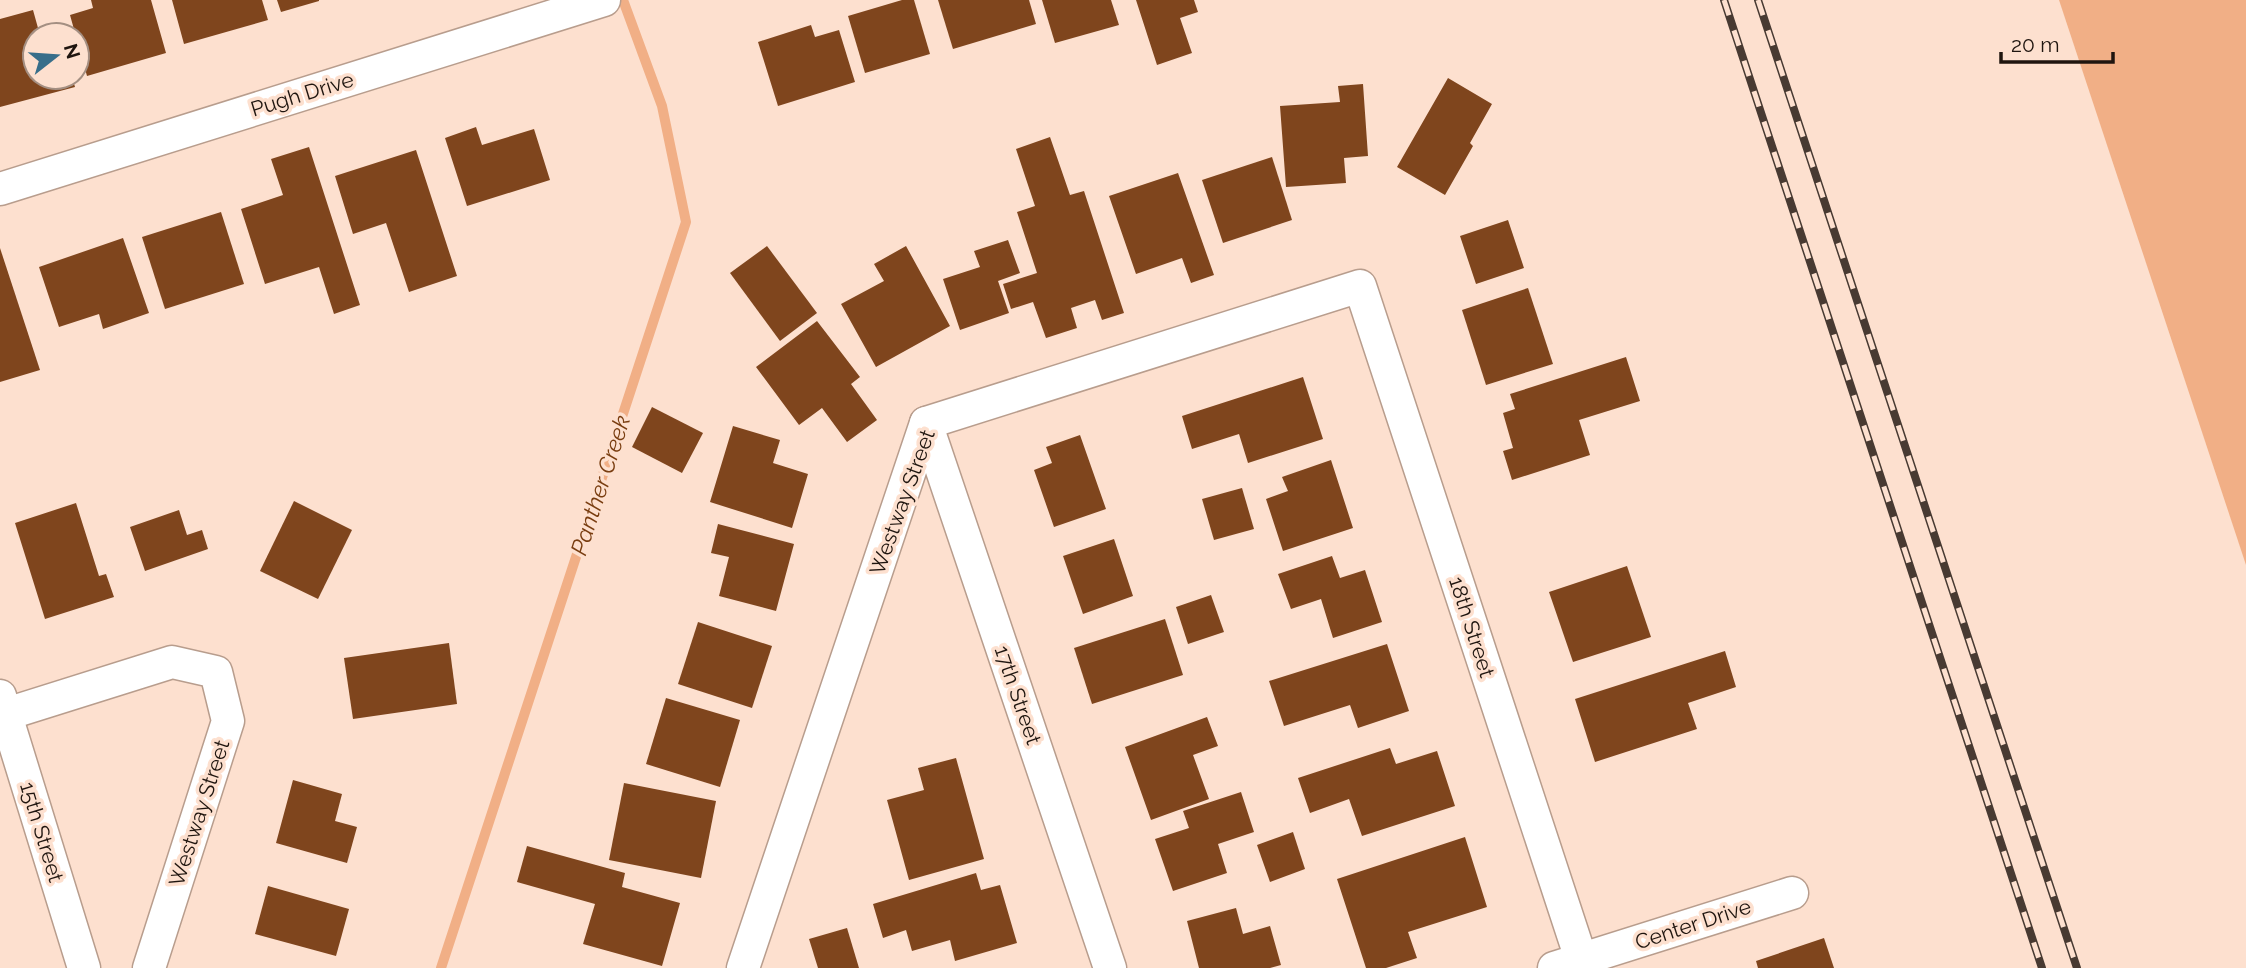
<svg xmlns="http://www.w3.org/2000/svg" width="2246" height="968" font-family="Raleway,sans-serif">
<rect width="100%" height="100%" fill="#fde0cf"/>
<polygon fill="#f1af86" points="2059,0 2246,0 2246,565"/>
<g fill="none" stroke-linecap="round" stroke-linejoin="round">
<polyline stroke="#f1af86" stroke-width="10" points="441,968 686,222 662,106 623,0"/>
</g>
<g fill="#7f451d">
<polygon points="91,0 151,0 166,53 87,76 70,15 93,8"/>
<polygon points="172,0 262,0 268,20 184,44"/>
<polygon points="277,0 319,0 319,1 281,12"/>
<polygon points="902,0 914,0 930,54 865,73 848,16"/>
<polygon points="938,0 1029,0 1036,24 953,49"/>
<polygon points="1042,0 1111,0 1119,25 1055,43"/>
<polygon points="1136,0 1194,0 1198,12 1180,18 1192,53 1157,65"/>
<polygon points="33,10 38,28 57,23 61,35 35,35 35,77 72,77 75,87 0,107 0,19"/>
<polygon points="811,25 815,37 839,30 855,82 778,106 758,42"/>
<polygon points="1448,78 1492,104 1470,143 1473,146 1445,195 1397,167"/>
<polygon points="1363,84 1368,156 1344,158 1346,183 1286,187 1280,106 1340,102 1338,86"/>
<polygon points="476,127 482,145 534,129 550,180 467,206 445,138"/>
<polygon points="1050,137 1070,195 1084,191 1124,313 1102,320 1095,300 1071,308 1077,328 1046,338 1033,302 1011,309 1003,284 1037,273 1017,212 1035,206 1016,149"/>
<polygon points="309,147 360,305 334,314 319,267 265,284 241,209 283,195 271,159"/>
<polygon points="416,150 457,276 409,292 386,223 353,234 335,176"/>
<polygon points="1272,157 1292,220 1223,243 1202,180"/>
<polygon points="1178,173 1214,275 1191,283 1182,258 1136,274 1109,196"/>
<polygon points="221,212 244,284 165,309 142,237"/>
<polygon points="1508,220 1524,268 1476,284 1460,236"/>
<polygon points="123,238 149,313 103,329 99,314 59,327 39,267"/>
<polygon points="1008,240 1020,273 998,281 1009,313 960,330 943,279 980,267 974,251"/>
<polygon points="767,246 817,313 780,341 730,273"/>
<polygon points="906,246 950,326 876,367 841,304 884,281 874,264"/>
<polygon points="0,248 40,370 0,382"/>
<polygon points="1528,288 1553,364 1486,385 1462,310"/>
<polygon points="817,321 860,377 851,384 877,420 847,442 822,408 799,425 756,367"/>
<polygon points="1626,357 1640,401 1579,420 1590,455 1512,480 1503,451 1513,448 1503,413 1515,409 1510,394"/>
<polygon points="1303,377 1323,439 1248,463 1239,434 1192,449 1182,416"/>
<polygon points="652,407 703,433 682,473 632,447"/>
<polygon points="733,426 780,440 773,463 808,474 792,528 710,502"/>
<polygon points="1080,435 1106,509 1054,527 1034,470 1052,463 1046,447"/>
<polygon points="1331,460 1353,528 1283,551 1266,499 1288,491 1282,477"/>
<polygon points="1242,488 1254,529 1214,540 1202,499"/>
<polygon points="294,501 352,530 318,599 260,571"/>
<polygon points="76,503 99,576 106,574 114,597 45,619 15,523"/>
<polygon points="179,510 187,535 202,530 208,549 145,571 130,527"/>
<polygon points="718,524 794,544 776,611 719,596 729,557 711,553"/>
<polygon points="1114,539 1133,596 1083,614 1063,556"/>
<polygon points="1332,556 1340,578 1365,570 1382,622 1333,638 1321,599 1291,609 1278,574"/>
<polygon points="1627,566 1651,637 1573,662 1549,592"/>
<polygon points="1211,595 1224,632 1188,644 1176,607"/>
<polygon points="1165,619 1183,675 1092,704 1074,648"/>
<polygon points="698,622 772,646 752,708 678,684"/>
<polygon points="449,643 457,704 353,719 344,658"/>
<polygon points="1387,644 1409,711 1358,728 1350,705 1284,726 1269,681"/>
<polygon points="1725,651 1736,687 1688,703 1697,729 1595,762 1575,699"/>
<polygon points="666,698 740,720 720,787 646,764"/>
<polygon points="1207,717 1218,746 1193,755 1209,799 1151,820 1125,747"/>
<polygon points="1390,748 1396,764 1437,751 1455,806 1362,836 1349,799 1310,813 1298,778"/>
<polygon points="956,758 984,859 909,880 887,800 924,790 918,768"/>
<polygon points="293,780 342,794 335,821 357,827 347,863 276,843"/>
<polygon points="624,783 716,801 701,878 609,860"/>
<polygon points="1241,792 1254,832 1218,844 1227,873 1173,891 1155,839 1189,828 1183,811"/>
<polygon points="1293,832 1305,869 1270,882 1257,845"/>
<polygon points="1465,837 1487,907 1408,932 1417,958 1386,968 1366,968 1337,879"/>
<polygon points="527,846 625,873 622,887 680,903 662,966 583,944 595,904 517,882"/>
<polygon points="976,873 981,890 1000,885 1017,943 955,961 950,940 912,951 906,930 883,938 873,904"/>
<polygon points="268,886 349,909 336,956 255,934"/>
<polygon points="1236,908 1243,934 1270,926 1281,965 1270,968 1199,968 1187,921"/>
<polygon points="847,928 859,968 818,968 809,939"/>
<polygon points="1824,938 1834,968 1758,968 1756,961"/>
</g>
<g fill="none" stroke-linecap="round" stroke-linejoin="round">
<g stroke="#b89d8d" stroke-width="35">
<g id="minor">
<polyline points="0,189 604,0"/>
<polyline points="926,423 1110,968"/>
<polyline points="0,696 84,968"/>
<polyline points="0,716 172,662 216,672 228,721 149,968"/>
<polyline points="743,968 926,423 1360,286 1584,968"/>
<polyline points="1554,968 1792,893"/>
</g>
</g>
<use href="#minor" stroke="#fff" stroke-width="32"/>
<g stroke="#483a32" stroke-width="8">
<g id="rail">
<polyline points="1724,0 2042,968"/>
<polyline points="1758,0 2077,968"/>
</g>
</g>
<use href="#rail" stroke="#fde0cf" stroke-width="5" stroke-dasharray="16" stroke-linecap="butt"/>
</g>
<g text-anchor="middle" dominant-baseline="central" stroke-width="7" stroke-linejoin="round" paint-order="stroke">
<g font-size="21" fill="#1f150f" stroke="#fde0cf">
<text transform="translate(302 94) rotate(-17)">Pugh Drive</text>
<text transform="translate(902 502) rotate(-70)">Westway Street</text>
<text transform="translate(1472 627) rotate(72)">18th Street</text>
<text transform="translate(1018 695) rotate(71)">17th Street</text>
<text transform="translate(199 813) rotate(-72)">Westway Street</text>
<text transform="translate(42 832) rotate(73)">15th Street</text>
<text transform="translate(1693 924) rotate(-18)">Center Drive</text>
</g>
<g font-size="23" font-style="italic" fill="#793d10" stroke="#fde0cf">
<text transform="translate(600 485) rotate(-72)">Panther Creek</text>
</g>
</g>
<g transform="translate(56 56) rotate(73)"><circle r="33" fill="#fde0cf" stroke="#a48f82" stroke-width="2"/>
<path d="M0-5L12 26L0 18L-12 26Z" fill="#386e8a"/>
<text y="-10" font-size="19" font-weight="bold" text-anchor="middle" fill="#1f150f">N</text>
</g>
<path d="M2001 52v10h112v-10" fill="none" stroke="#1f150f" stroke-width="3.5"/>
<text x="2011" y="52" font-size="21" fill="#1f150f" stroke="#fde0cf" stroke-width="5" paint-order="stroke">20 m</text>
</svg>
